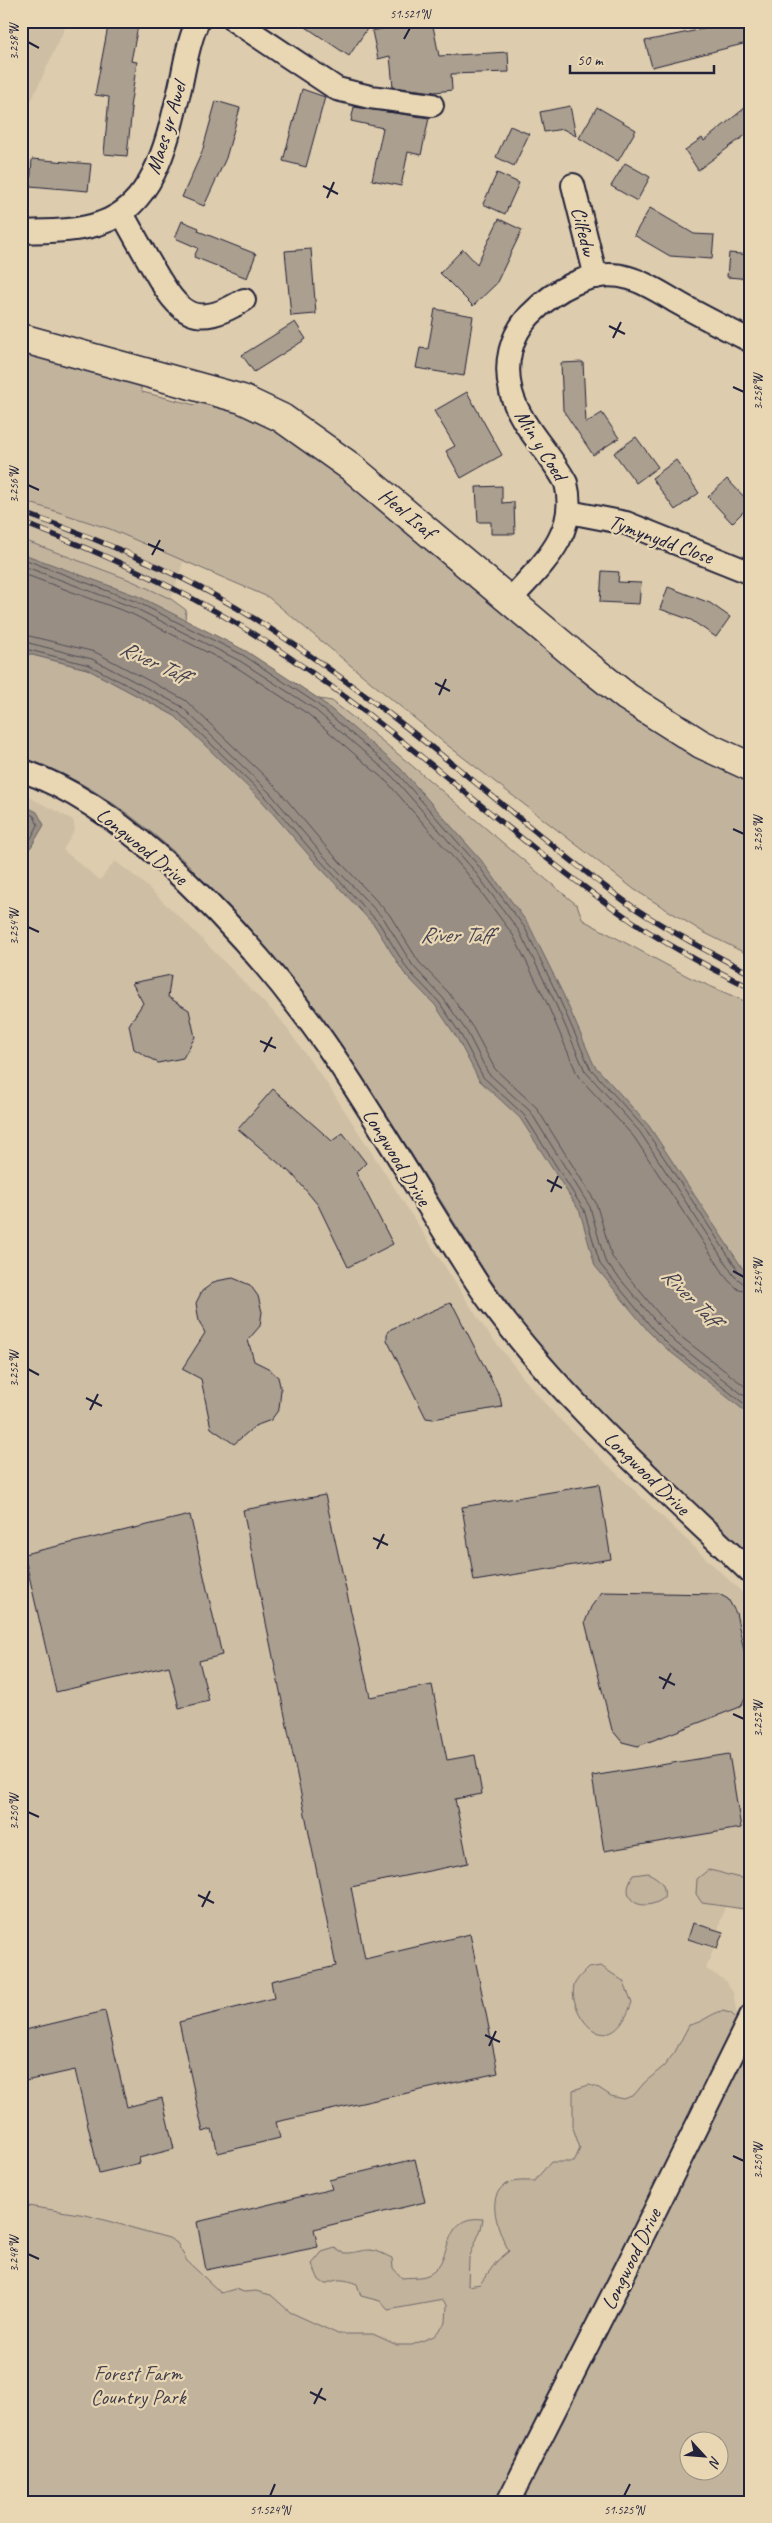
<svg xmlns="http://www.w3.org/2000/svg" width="772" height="2523" font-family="Caveat,sans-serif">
<rect width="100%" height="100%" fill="#ddccad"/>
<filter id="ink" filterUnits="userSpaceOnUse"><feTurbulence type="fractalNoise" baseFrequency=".02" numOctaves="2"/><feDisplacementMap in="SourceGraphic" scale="10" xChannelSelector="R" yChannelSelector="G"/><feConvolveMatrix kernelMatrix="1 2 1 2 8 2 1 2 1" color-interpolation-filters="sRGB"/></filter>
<g filter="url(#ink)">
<g fill="#cebea4">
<polygon points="21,21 68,21 21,123"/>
<polygon points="21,500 110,529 184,559 171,599 130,580 21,540"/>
<polygon points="21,793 73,820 75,829 63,850 100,880 115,861 141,881 190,927 280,1019 330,1088 483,1326 529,1385 556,1416 751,1601 751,1910 725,1906 718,1930 723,1932 717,1948 714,1947 706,1969 726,1981 733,1992 738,2020 418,2369 201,2288 21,2211"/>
</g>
<g fill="#c1b39c" stroke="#726a6c" fill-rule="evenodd">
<polygon points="43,353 137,376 142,392 195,405 213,396 242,405 383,501 391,521 425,537 436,557 461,577 751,778 751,956 703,932 635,890 442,741 268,597 110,529 21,500 21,354"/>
<polygon points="21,539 130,580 171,599 186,610 184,628 21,573"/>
<path d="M21 652 87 669 175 716 247 785 260 792 334 876 416 976 511 1098 751 1396V1556L741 1547 728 1542 652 1473 654 1463 586 1401 514 1321 515 1313 489 1278 391 1121 319 1012 243 921 188 873 192 868C141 821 88 779 21 757Z"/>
<path d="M319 699 332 701C416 766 495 838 577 905L583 920 689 977 751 1004V1292Z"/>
<path d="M708 1870C720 1871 743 1882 751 1877V1910L702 1903 696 1894 697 1879Z"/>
<path d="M648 1873C660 1879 666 1884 664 1898 643 1914 617 1901 633 1875Z"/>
<path d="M601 1966 623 1981 632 2002C608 2073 564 2006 575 1983 578 1978 584 1972 588 1968Z"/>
<path d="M722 2011 731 2013 738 2020 499 2502H21V2205L86 2215 169 2238 177 2243 187 2261 221 2293 235 2289 244 2292 256 2291 271 2295 290 2312 338 2334H373L397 2345H412L434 2336 446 2322 447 2305 443 2300 388 2310 380 2301 361 2296 357 2284C344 2279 338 2278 325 2284L319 2280 312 2264 322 2252 335 2248C345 2258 357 2250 369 2250 377 2250 385 2255 392 2258L393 2268 402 2278C409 2277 418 2278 425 2276 455 2268 438 2213 483 2219L481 2229 469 2258 468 2286 480 2284 497 2261 509 2251C500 2235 483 2195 507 2184 515 2180 526 2181 534 2181L551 2162H574L580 2148 573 2128V2090L589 2085 599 2088 611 2096 624 2099 634 2095 644 2083 664 2066 675 2052 689 2025C702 2023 710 2014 722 2011Z"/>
<path d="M751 2041V2502H515L551 2434 562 2423 569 2408 625 2287 636 2274 642 2245 682 2170 699 2149 724 2093ZM690 2440H720V2470H690Z"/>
</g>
<g fill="#988e83" stroke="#696366">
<polygon points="21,553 140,597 246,651 319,699 400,768 481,860 529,925 563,994 594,1065 649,1126 743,1269 751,1275 751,1416 668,1350 649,1332 595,1266 580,1212 520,1118 479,1080 457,1038 435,1005 404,973 375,926 313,860 262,801 175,716 87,669 21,652"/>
<polygon points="21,804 37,812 44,825 31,847 21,856"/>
</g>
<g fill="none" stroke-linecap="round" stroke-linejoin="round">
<g stroke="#514d58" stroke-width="1">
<polyline points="21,558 137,602 243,655 316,703 396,772 477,864 525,928 558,996 590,1068 645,1129 739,1272 751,1279"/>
<polyline points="21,565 135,608 240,661 313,708 392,776 472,868 519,931 553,998 585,1071 640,1132 734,1276 743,1283 751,1285"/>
<polyline points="21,573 132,614 236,667 308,714 387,782 466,872 513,935 546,1001 578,1076 634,1137 728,1280 739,1290 751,1292"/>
<polyline points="21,634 95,652 185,700 276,787 327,848 389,914 419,962 449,993 473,1028 495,1069 536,1107 596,1203 612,1257 663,1319 680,1336 751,1391"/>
<polyline points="21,641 92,659 181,706 270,793 321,853 384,919 413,966 443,998 467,1032 488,1073 530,1111 590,1207 605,1261 658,1324 675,1342 751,1401"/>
<polyline points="21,648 89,665 178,712 266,797 317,857 379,923 408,970 439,1002 461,1035 483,1077 524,1115 584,1210 600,1264 653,1329 671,1347 751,1409"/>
<polyline points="21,810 34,816 38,825 28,844 21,849"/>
</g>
</g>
<g fill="#ab9f8f" stroke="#22223b">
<polygon points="109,21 139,21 131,61 137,62 130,107 132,108 127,156 104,154 109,97 95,95"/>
<polygon points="297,21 354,21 367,29 349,56"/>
<polygon points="417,21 432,21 439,56 508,52 509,72 451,74 452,90 435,92 393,87 390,56 378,59 372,31"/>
<polygon points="742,21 747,43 652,67 645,41"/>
<polygon points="302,89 325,97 306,167 283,161"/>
<polygon points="216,101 240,108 226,158 204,206 182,197 202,152"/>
<polygon points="751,103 751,131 698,170 685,150 702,138 704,141"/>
<polygon points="570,106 576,136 563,129 544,132 540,112"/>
<polygon points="354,107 429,118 421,155 408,152 401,186 372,180 383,128 351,121"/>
<polygon points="597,107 636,130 618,161 579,138"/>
<polygon points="510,126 529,134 514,166 496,157"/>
<polygon points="32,159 91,164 88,191 30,186"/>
<polygon points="625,163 650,177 637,201 611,186"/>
<polygon points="497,173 519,183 505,214 483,204"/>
<polygon points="650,208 694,234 714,235 712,259 670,256 634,235"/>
<polygon points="499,219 522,230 496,284 473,306 440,273 463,249 477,264"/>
<polygon points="182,221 199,228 198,231 256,254 247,278 194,257 198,248 175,238"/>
<polygon points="311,249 316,314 291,316 285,251"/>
<polygon points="729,253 751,255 751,279 727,277"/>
<polygon points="435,309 473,316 464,376 416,368 420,348 428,349"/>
<polygon points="295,322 306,339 254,372 242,355"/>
<polygon points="583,362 586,423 602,413 619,438 593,455 563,410 561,363"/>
<polygon points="467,392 502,455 461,478 446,451 455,446 434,411"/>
<polygon points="636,437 658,467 636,483 614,453"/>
<polygon points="676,460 699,493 675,510 652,478"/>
<polygon points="727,479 751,504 732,523 708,497"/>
<polygon points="502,486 502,503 514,502 515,534 491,534 491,522 478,522 476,487"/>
<polygon points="602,571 619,572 618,582 641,583 639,604 600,602"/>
<polygon points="668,587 710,603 730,617 716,637 691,620 660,609"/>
<polygon points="171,975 168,997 189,1010 195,1037 183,1058 158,1063 134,1049 129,1025 143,1003 132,983"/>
<polygon points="273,1089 332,1141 343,1133 366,1163 356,1173 393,1244 348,1267 318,1205 294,1176 238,1129"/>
<polygon points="233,1278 250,1285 258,1296 262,1312 260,1326 248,1340 254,1361 268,1368 278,1377 281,1390 279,1409 271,1420 255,1426 234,1444 211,1428 201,1379 182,1369 205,1333 199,1321 196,1303 202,1291 216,1281"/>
<polygon points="450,1303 454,1307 500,1397 502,1407 433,1419 426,1418 387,1340 387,1334 391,1329"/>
<polygon points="599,1484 611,1559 474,1581 462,1507"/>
<polygon points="325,1495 370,1697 432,1685 447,1760 475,1755 482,1794 455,1799 468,1863 351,1887 365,1959 470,1934 498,2073 276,2122 280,2138 218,2153 212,2129 203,2132 179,2022 274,1998 271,1981 336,1966 243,1510"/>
<polygon points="190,1515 222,1655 199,1661 209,1701 179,1708 169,1666 56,1692 24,1554"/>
<polygon points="602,1592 719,1594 728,1599 736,1613 750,1679 747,1695 740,1707 638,1746 622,1742 612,1730 585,1622 591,1607"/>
<polygon points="729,1754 741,1828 604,1851 592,1776"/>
<polygon points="693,1923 723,1932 717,1948 688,1939"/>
<polygon points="105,2011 127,2107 162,2098 174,2149 139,2158 140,2163 99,2173 75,2070 21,2082 21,2031"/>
<polygon points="415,2159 425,2202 314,2229 318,2247 206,2270 197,2222 332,2189 329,2180"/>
</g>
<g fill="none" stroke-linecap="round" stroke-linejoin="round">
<g stroke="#22223b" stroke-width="26">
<g id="street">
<polyline points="235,21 337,89 370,97 432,105"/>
<polyline points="573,185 596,277"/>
<path d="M122 213C132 232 143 251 154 270 180 315 195 330 244 300"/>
<path d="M21 232C47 231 76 232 101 223 156 205 168 137 180 88 185 66 188 41 198 21"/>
<polyline points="569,512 626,523 751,573"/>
<path d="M510 600C541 565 579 534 566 483 550 452 520 426 511 392 504 364 510 336 530 315 554 290 593 267 629 278 647 283 664 295 680 304 703 317 727 329 751 341"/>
<path d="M21 770C72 788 115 819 156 854 219 909 277 975 325 1043 369 1106 408 1174 449 1239 463 1260 476 1283 491 1303 566 1404 661 1487 751 1573"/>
<polyline points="508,2502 633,2255 751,2016"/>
</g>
</g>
<g stroke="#22223b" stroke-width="31">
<polyline id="secondary" points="21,338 242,399 282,418 351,467 583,662 627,697 701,744 751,767"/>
</g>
<use href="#street" stroke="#e9d7b4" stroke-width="22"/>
<use href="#secondary" stroke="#e9d7b4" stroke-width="28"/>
<g stroke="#22223b" stroke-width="5.5">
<g id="rail">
<path d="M21 512C105 541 191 577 266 626 353 682 433 748 513 813 552 845 591 878 633 907 671 932 711 953 751 974"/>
<path d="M21 522C124 561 218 606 308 670 418 747 515 840 626 917 665 944 708 967 751 988"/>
</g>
</g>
<use href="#rail" stroke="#e9d7b4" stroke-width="4" stroke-dasharray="11" stroke-linecap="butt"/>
</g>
</g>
<path fill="none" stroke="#22223b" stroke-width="2" d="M404 39 410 28M28 42 39 48M323 186 338 194M327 198 334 182M609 326 625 334M613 338 621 322M733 387 744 392M28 485 39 490M148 544 164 551M152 555 160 540M435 683 450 691M439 695 446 679M733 829 744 834M28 927 39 932M260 1041 276 1048M264 1052 272 1037M547 1180 562 1188M551 1192 558 1176M733 1271 744 1277M28 1369 39 1375M86 1398 102 1406M90 1410 98 1394M373 1538 388 1545M377 1549 384 1534M659 1677 675 1685M663 1689 671 1673M733 1714 744 1719M28 1812 39 1817M198 1895 214 1903M202 1907 210 1891M485 2035 500 2042M489 2046 496 2031M733 2156 744 2161M28 2254 39 2259M310 2392 326 2400M314 2404 322 2388M270 2496 275 2484M624 2496 630 2484"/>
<g text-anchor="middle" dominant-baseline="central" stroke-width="4.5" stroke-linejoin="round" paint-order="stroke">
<g font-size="21" fill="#22223b" stroke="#e9d7b4">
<text transform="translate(166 128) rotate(-73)">Maes yr Awel</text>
<text transform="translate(584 231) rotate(76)">Cilfedw</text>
<text transform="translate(541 445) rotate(58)">Min y Coed</text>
<text transform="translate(407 513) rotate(40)">Heol Isaf</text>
<text transform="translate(661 539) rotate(20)">Tymynydd Close</text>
<text transform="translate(142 846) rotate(39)">Longwood Drive</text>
<text transform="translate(397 1157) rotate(58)">Longwood Drive</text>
<text transform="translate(647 1473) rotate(44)">Longwood Drive</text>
<text transform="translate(631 2259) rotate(-64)">Longwood Drive</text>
</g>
<g font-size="21" fill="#423f4e" stroke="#e9d7b4">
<text x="138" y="2373">Forest Farm<tspan x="138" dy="24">Country Park</tspan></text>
</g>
<g font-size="22" font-style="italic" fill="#454251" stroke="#e9d7b4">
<text transform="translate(154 662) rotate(25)">River Taff</text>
<text x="456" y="935">River Taff</text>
<text transform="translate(691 1297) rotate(45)">River Taff</text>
</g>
</g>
<rect width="772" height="2523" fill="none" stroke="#e9d7b4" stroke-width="55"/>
<g transform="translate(704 2456) rotate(116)"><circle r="24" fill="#e9d7b4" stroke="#998f84"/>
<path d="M0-4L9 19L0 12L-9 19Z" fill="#22223b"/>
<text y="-8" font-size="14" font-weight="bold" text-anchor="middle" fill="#22223b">N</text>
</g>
<path d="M570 65v8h144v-8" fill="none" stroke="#22223b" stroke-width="2.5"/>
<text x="577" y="65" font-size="15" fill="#22223b" stroke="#e9d7b4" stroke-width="4" paint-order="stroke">50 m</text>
<rect x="28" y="28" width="716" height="2468" fill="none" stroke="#22223b" stroke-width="2"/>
<g font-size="12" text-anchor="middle" fill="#22223b">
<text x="410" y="18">51.521°N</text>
<text transform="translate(14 42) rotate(-90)" y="4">3.258°W</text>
<text transform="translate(758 392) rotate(-90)" y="4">3.258°W</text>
<text transform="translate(14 485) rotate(-90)" y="4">3.256°W</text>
<text transform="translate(758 834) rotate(-90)" y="4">3.256°W</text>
<text transform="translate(14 927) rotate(-90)" y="4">3.254°W</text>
<text transform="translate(758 1277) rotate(-90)" y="4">3.254°W</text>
<text transform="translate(14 1369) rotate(-90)" y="4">3.252°W</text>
<text transform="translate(758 1719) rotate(-90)" y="4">3.252°W</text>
<text transform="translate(14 1812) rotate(-90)" y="4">3.250°W</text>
<text transform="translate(758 2161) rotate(-90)" y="4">3.250°W</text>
<text transform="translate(14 2254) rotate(-90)" y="4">3.248°W</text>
<text x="270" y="2514">51.524°N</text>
<text x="624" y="2514">51.525°N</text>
</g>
</svg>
